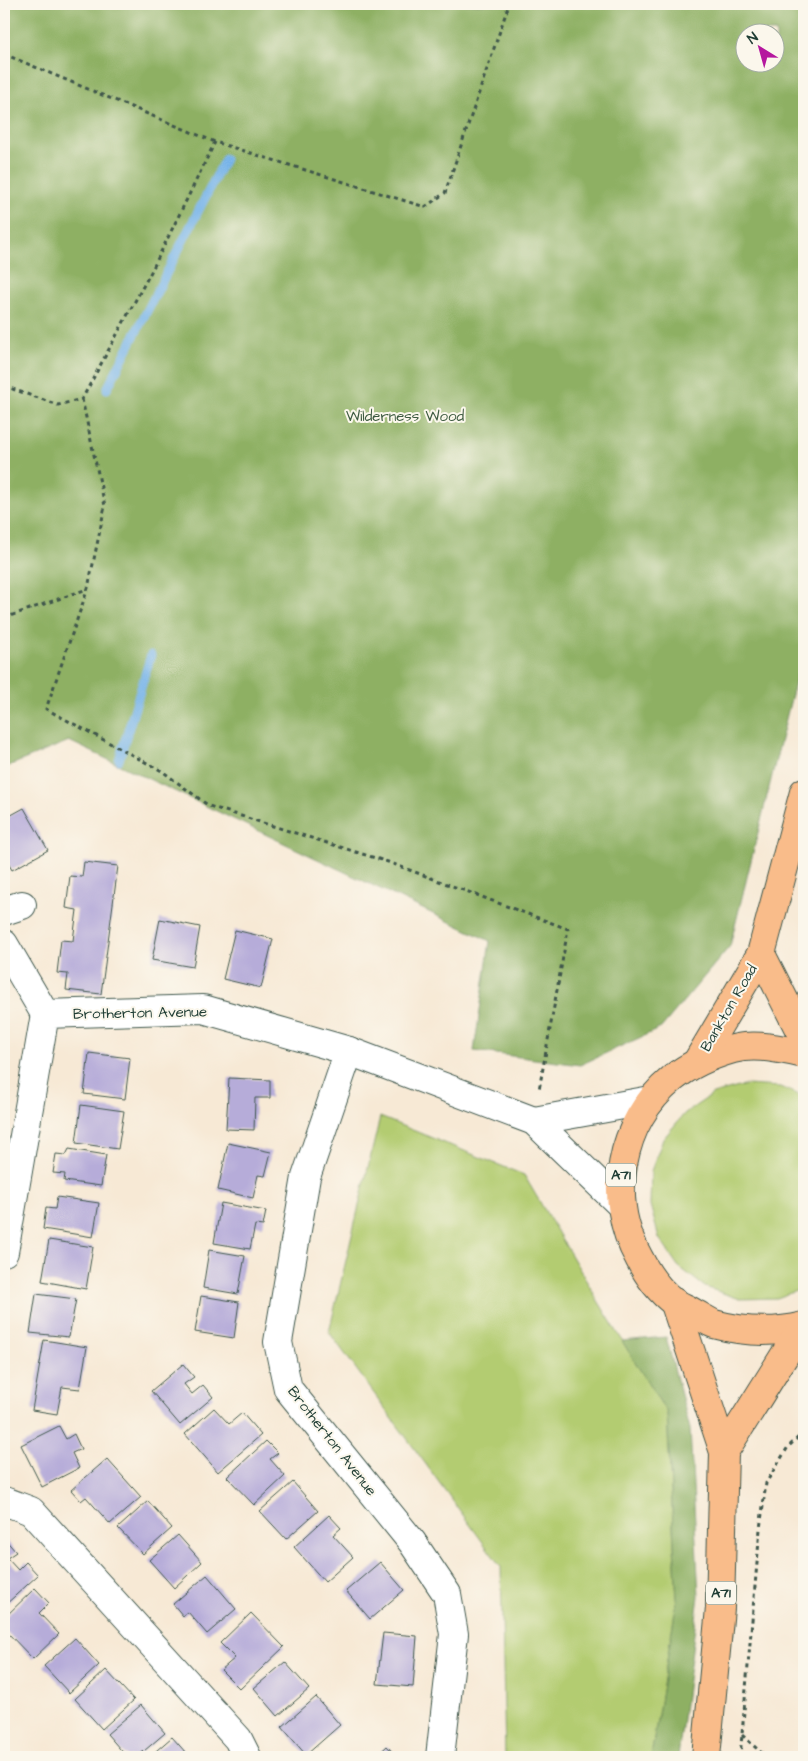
<svg xmlns="http://www.w3.org/2000/svg" width="808" height="1761" font-family="'Architects Daughter',sans-serif">
<rect width="100%" height="100%" fill="#fbf7ec"/>
<filter id="ink" filterUnits="userSpaceOnUse"><feTurbulence type="fractalNoise" baseFrequency=".02" numOctaves="2"/><feDisplacementMap in="SourceGraphic" scale="10" xChannelSelector="R" yChannelSelector="G"/><feConvolveMatrix kernelMatrix="1 2 1 2 8 2 1 2 1" color-interpolation-filters="sRGB"/></filter>
<filter id="wash" filterUnits="userSpaceOnUse"><feTurbulence type="fractalNoise" baseFrequency=".0096" numOctaves="4" result="noise"/><feDisplacementMap in="SourceGraphic" scale="20" xChannelSelector="R" yChannelSelector="G"/><feGaussianBlur stdDeviation="1.12" result="paint"/><feColorMatrix in="noise" values="0 0 0 0 0 0 0 0 0 0 0 0 0 0 0 0 0 1.4 0 .05"/><feComposite in="paint" operator="in"/></filter>
<g filter="url(#wash)">
<rect width="100%" height="100%" fill="#f7e9d5"/>
<g fill="#b3cc71" stroke="#698452">
<polygon points="746,1085 781,1087 804,1097 804,1288 777,1298 740,1299 705,1287 678,1266 659,1238 650,1205 651,1171 663,1139 685,1113 713,1094"/>
<polygon points="380,1117 524,1175 600,1304 667,1413 677,1601 651,1757 505,1757 501,1567 329,1332"/>
</g>
<g fill="#8eb063" stroke="#56764c" fill-rule="evenodd">
<path d="M4 4H804V646L730 946 661 1028 580 1065 474 1051 490 941 69 741 4 768ZM746 32H776V62H746Z"/>
<polygon points="666,1337 690,1429 699,1596 678,1757 651,1757 677,1600 667,1413 622,1341"/>
</g>
<g fill="none" stroke-linecap="round" stroke-linejoin="round">
<g stroke="#76b3e8" stroke-width="9">
<polyline points="107,389 225,159"/>
<polyline points="119,760 151,655"/>
</g>
</g>
<g id="blocks">
<g fill="#b6acd9">
<polygon points="24,808 48,850 12,870 4,856 4,819"/>
<polygon points="84,862 118,866 101,994 66,990 68,974 57,973 61,940 73,941 75,925 77,910 66,908 70,876 82,877"/>
<polygon points="160,919 200,927 193,967 152,960"/>
<polygon points="235,930 273,939 261,988 223,979"/>
<polygon points="89,1053 130,1058 125,1099 84,1094"/>
<polygon points="229,1078 270,1080 270,1098 255,1098 254,1130 226,1129"/>
<polygon points="81,1105 124,1111 118,1149 76,1143"/>
<polygon points="228,1143 271,1152 265,1176 258,1175 253,1198 218,1190"/>
<polygon points="69,1149 106,1155 101,1186 64,1181 65,1174 53,1173 56,1154 66,1155"/>
<polygon points="57,1197 99,1203 93,1237 43,1229 46,1208 55,1209"/>
<polygon points="221,1203 266,1211 263,1226 255,1225 250,1249 214,1243"/>
<polygon points="49,1240 93,1247 86,1289 42,1281"/>
<polygon points="209,1250 245,1256 238,1294 203,1288"/>
<polygon points="36,1294 76,1299 69,1337 30,1333"/>
<polygon points="201,1296 239,1302 234,1338 195,1332"/>
<polygon points="44,1340 87,1347 80,1389 62,1387 57,1414 32,1410"/>
<polygon points="183,1364 194,1377 184,1384 192,1394 203,1385 213,1397 180,1425 151,1391"/>
<polygon points="214,1408 229,1424 242,1413 261,1435 218,1472 185,1434"/>
<polygon points="59,1426 66,1439 74,1434 81,1449 72,1453 79,1468 42,1487 21,1445"/>
<polygon points="266,1441 278,1453 270,1459 285,1476 254,1505 227,1477"/>
<polygon points="107,1459 141,1497 110,1524 86,1497 81,1501 71,1490"/>
<polygon points="293,1482 318,1511 286,1539 260,1511"/>
<polygon points="148,1501 172,1528 143,1554 118,1528"/>
<polygon points="329,1515 341,1528 333,1535 353,1557 325,1582 294,1547"/>
<polygon points="178,1535 202,1562 174,1588 149,1560"/>
<polygon points="4,1538 16,1552 7,1558 18,1570 26,1562 38,1575 4,1606"/>
<polygon points="380,1562 404,1590 370,1619 346,1591"/>
<polygon points="207,1575 236,1609 207,1634 188,1612 183,1616 173,1604"/>
<polygon points="35,1588 49,1603 39,1613 59,1634 33,1659 4,1629 4,1618"/>
<polygon points="251,1613 284,1647 240,1689 221,1670 235,1658 220,1643"/>
<polygon points="383,1633 417,1636 413,1687 377,1684"/>
<polygon points="75,1638 99,1665 69,1693 44,1666"/>
<polygon points="285,1662 309,1689 278,1716 254,1688"/>
<polygon points="106,1670 134,1700 102,1729 75,1699"/>
<polygon points="316,1697 340,1725 306,1755 282,1727"/>
<polygon points="141,1705 165,1733 137,1757 127,1757 107,1734"/>
<polygon points="172,1737 187,1754 183,1757 149,1757"/>
<polygon points="387,1746 397,1757 375,1757"/>
</g>
</g>
</g>
<g filter="url(#ink)">
<use href="#blocks" fill-opacity="0" stroke="#3f574c" stroke-width="1"/>
<g fill="none" stroke-linecap="round" stroke-linejoin="round">
<g stroke="#3f574c" stroke-width="30">
<g id="minor">
<polyline points="4,911 22,905"/>
<polyline points="4,944 45,1014"/>
<polyline points="349,1051 306,1177 278,1342 288,1389 412,1542 447,1594 454,1634 440,1757"/>
<polyline points="534,1121 651,1100"/>
<polyline points="4,1252 45,1014 203,1009 349,1051 534,1121 621,1205"/>
<polyline points="4,1501 31,1511 238,1739 247,1757"/>
</g>
</g>
<g stroke="#3f574c" stroke-width="30">
<g id="major">
<polyline points="761,954 804,1039"/>
<path d="M804 1054C782 1049 755 1043 733 1049 712 1055 689 1065 672 1079 619 1123 606 1199 639 1258 647 1274 659 1291 674 1302 680 1306 688 1309 694 1313 701 1316 707 1321 714 1324 743 1332 775 1333 804 1326"/>
<polyline points="697,1062 761,954 804,792"/>
<polyline points="674,1301 724,1452 720,1608 706,1757"/>
<polyline points="724,1452 803,1326"/>
</g>
</g>
<g stroke="#3f574c" stroke-width="3" stroke-dasharray="4 4" stroke-linecap="butt">
<polyline points="4,54 215,142 425,207 445,193 509,4"/>
<polyline points="4,386 58,405 82,399 153,268 215,142"/>
<polyline points="82,399 105,506 88,588 46,709 162,771 209,806 388,862 568,929 539,1090"/>
<polyline points="4,618 87,589"/>
<polyline points="742,1735 766,1757"/>
<polyline points="740,1757 760,1529 766,1483 788,1447 804,1432"/>
</g>
<use href="#minor" stroke="#fff" stroke-width="28"/>
<use href="#major" stroke="#f9bc8a" stroke-width="28"/>
</g>
</g>
<g text-anchor="middle" dominant-baseline="central" stroke-width="4" stroke-linejoin="round" paint-order="stroke">
<g fill="#fbf7ec" stroke="#61756b" stroke-width="1">
<rect x="606" y="1163.5" width="30" height="23" rx="4"/>
<rect x="706" y="1581.5" width="30" height="23" rx="4"/>
</g>
<g font-size="14" font-weight="bold" fill="#1f3d34">
<text x="621" y="1175">A71</text>
<text x="721" y="1593">A71</text>
</g>
<g font-size="15" fill="#3d5a40" stroke="#fbf7ec">
<text x="405" y="416">Wilderness Wood</text>
</g>
<g font-size="15" fill="#1f3d34" stroke="#fbf7ec">
<text transform="translate(729 1008) rotate(-60)">Bankton Road</text>
<text transform="translate(140 1013) rotate(-1)">Brotherton Avenue</text>
<text transform="translate(332 1441) rotate(52)">Brotherton Avenue</text>
</g>
</g>
<rect width="808" height="1761" fill="none" stroke="#fbf7ec" stroke-width="20"/>
<g transform="translate(760 48) rotate(323)"><circle r="24" fill="#fbf7ec" stroke="#a3ada2"/>
<path d="M0-4L9 19L0 12L-9 19Z" fill="#b5179e"/>
<text y="-8" font-size="14" font-weight="bold" text-anchor="middle" fill="#1f3d34">N</text>
</g>
</svg>
